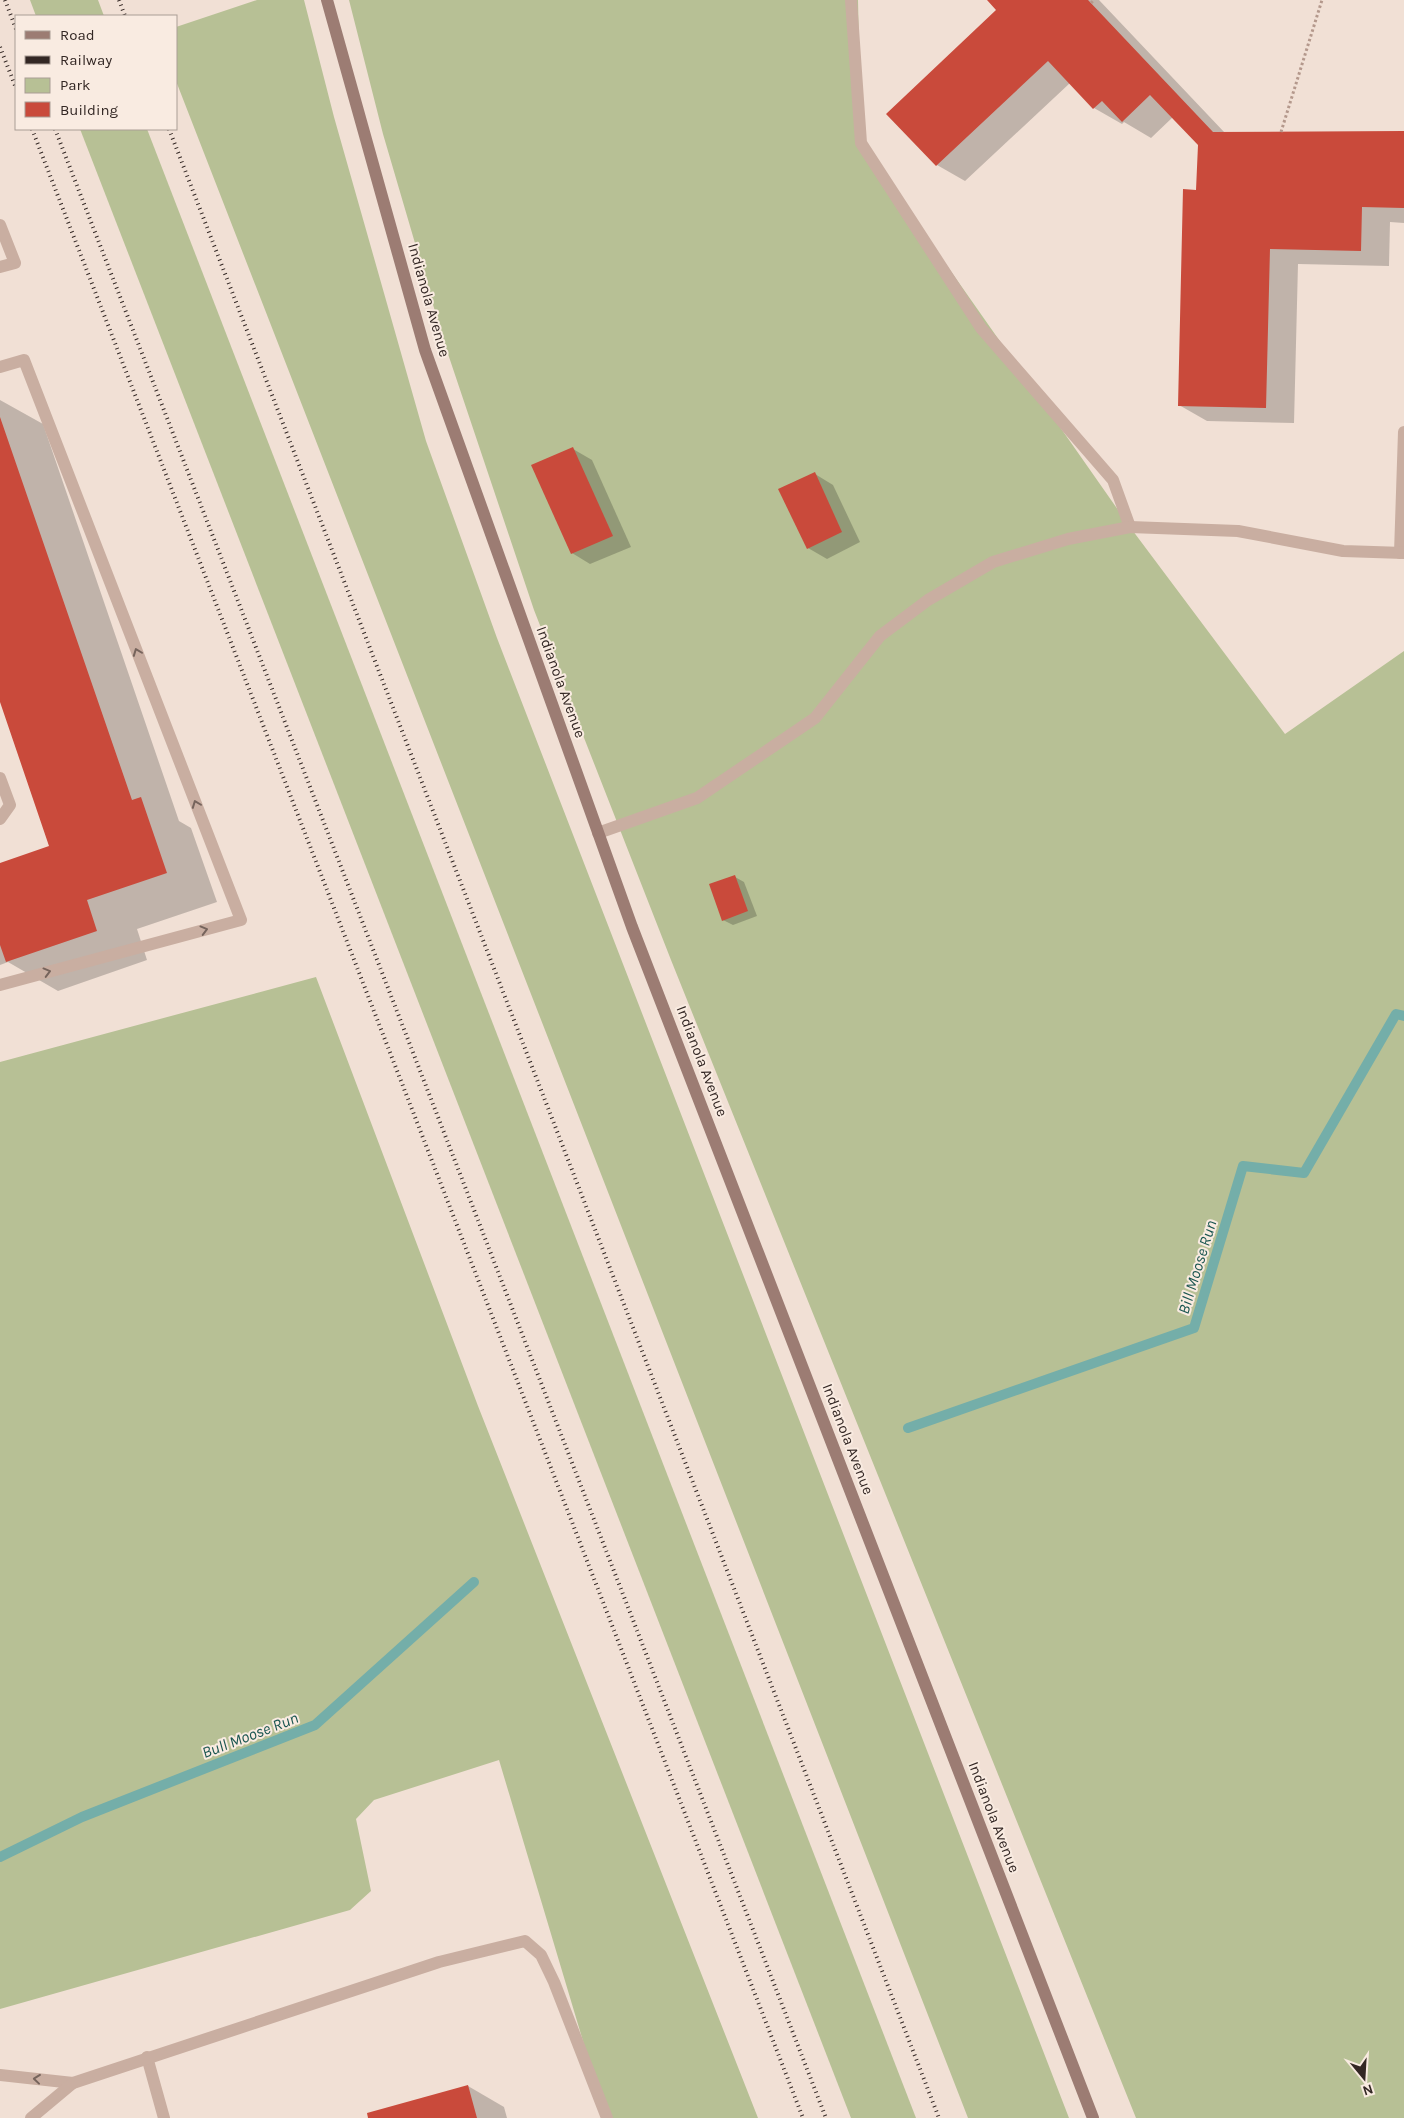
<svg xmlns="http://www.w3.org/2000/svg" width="1404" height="2118" font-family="Karla,sans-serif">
<rect width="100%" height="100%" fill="#f1e0d5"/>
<g fill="#b7c095">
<polygon points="30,0 98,0 104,16 36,16"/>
<polygon points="257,0 304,0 334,117 426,441 497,638 1069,2118 968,2118 176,81 176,27"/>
<polygon points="349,0 858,0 861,143 1130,527 1285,734 1404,651 1404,2118 1136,2118 671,960 534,610 444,342 383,134"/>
<polygon points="80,129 147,129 916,2118 851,2118"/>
<polygon points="316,977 478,1406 758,2118 606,2118 499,1760 374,1800 356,1819 371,1891 350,1910 0,2009 0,1062"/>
</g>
<g fill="#0003">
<polygon points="989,0 1099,0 1225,133 1404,132 1404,223 1390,222 1389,266 1298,264 1294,423 1207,421 1179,405 1198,191 1199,144 1173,117 1151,138 1124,122 1122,124 1094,108 1070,83 965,181 937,165 888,114 998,10"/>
<polygon points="0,400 43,424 179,821 191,828 217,902 137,929 147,960 58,991 8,962 0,965 0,864 51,847 0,698"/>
<polygon points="573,449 592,460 631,547 590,564 572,553"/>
<polygon points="815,474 833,485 860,542 827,559 808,548"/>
<polygon points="735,877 744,882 757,916 733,925 723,920"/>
<polygon points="468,2086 504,2107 507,2118 369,2118"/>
</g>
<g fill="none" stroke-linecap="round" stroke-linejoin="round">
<g stroke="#74aea9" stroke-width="10">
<polyline points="908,1428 1194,1328 1243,1166 1304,1173 1396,1014 1404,1016"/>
<polyline points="0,1857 82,1817 315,1725 474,1582"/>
</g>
</g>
<g fill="#c94a3b">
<polygon points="987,0 1088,0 1213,132 1404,131 1404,208 1362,207 1361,251 1270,249 1266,408 1178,406 1183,189 1196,190 1198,145 1150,95 1122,122 1102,101 1093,109 1048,61 936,166 886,114 996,10"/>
<polygon points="0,417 132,800 141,797 167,873 87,900 97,931 6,962 0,945 0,863 49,846 0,702"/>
<polygon points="573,447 613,536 571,554 531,465"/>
<polygon points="815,472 842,532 807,549 778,489"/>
<polygon points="735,875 748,911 722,921 709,884"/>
<polygon points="468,2085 477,2118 368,2118 367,2113"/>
</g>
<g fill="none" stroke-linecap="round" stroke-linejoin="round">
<g stroke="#b4988c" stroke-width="3" stroke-dasharray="2.5 2.5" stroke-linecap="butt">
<polyline points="1091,3 1094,0"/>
<polyline points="1281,132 1322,0"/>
</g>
<g stroke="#c9aea1" stroke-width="12">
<polyline points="851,0 861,143 981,328 1113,480 1130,527"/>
<polyline points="0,225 15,263 0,267"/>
<polyline points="0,367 24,360 241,920 0,985"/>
<polyline points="1400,553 1404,432"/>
<polyline points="0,778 10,805 0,819"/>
<polyline points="598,833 697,798 796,731 815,718 880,636 928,600 993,562 1068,539 1130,527 1238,531 1343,551 1404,553"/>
<polyline points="147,2057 164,2118"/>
<polyline points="0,2075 73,2083"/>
<polyline points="31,2118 73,2083 439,1962 525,1941 541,1955 554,1982 607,2118"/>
</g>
<polyline stroke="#9c7c73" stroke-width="12" points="327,0 425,350 632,927 1093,2118"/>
<g stroke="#332724" stroke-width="4" stroke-dasharray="1 4" stroke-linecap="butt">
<polyline points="5,0 16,29"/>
<polyline points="119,0 125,16"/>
<polyline points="0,47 16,88"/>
<polyline points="32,129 803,2118"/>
<polyline points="55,129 826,2118"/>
<polyline points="169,129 939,2118"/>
</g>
</g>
<defs><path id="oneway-chevron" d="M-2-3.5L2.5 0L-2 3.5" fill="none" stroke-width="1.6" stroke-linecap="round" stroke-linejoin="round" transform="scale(1.25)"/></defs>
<g stroke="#76645c">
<use href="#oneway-chevron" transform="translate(137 652) rotate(-111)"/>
<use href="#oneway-chevron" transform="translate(196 804) rotate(-111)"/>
<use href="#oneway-chevron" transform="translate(204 930) rotate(-15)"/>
<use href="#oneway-chevron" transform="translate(47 972) rotate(-15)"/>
<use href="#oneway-chevron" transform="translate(37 2079) rotate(-174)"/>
</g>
<g text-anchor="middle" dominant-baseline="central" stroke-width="4" stroke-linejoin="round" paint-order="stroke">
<g font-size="15" fill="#332724" stroke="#f9ebe1">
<text transform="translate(429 300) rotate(74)">Indianola Avenue</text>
<text transform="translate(561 682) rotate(70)">Indianola Avenue</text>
<text transform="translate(702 1061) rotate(69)">Indianola Avenue</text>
<text transform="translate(848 1439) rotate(69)">Indianola Avenue</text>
<text transform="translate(994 1817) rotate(69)">Indianola Avenue</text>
</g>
<g font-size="16" font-style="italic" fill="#195550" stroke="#f9ebe1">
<text transform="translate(1197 1267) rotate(-73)">Bill Moose Run</text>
<text transform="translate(250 1735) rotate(-21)">Bull Moose Run</text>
</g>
</g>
<rect x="15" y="15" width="162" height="115" fill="#f9ebe1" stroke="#aa9d95"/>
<rect x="25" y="31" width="25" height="8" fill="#9c7c73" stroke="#aa9d95"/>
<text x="60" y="40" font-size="15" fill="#332724">Road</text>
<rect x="25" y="56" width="25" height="8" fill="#332724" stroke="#aa9d95"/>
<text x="60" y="65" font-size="15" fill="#332724">Railway</text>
<rect x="25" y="78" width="25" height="15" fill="#b7c095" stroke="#aa9d95"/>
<text x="60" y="90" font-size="15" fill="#332724">Park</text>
<rect x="25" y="102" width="25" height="15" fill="#c94a3b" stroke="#aa9d95"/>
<text x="60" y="115" font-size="15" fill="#332724">Building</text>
<g transform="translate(1364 2078) rotate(162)" stroke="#f9ebe1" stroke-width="4" paint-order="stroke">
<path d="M0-4L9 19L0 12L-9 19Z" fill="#332724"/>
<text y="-8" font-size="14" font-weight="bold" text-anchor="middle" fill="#332724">N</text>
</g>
</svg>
